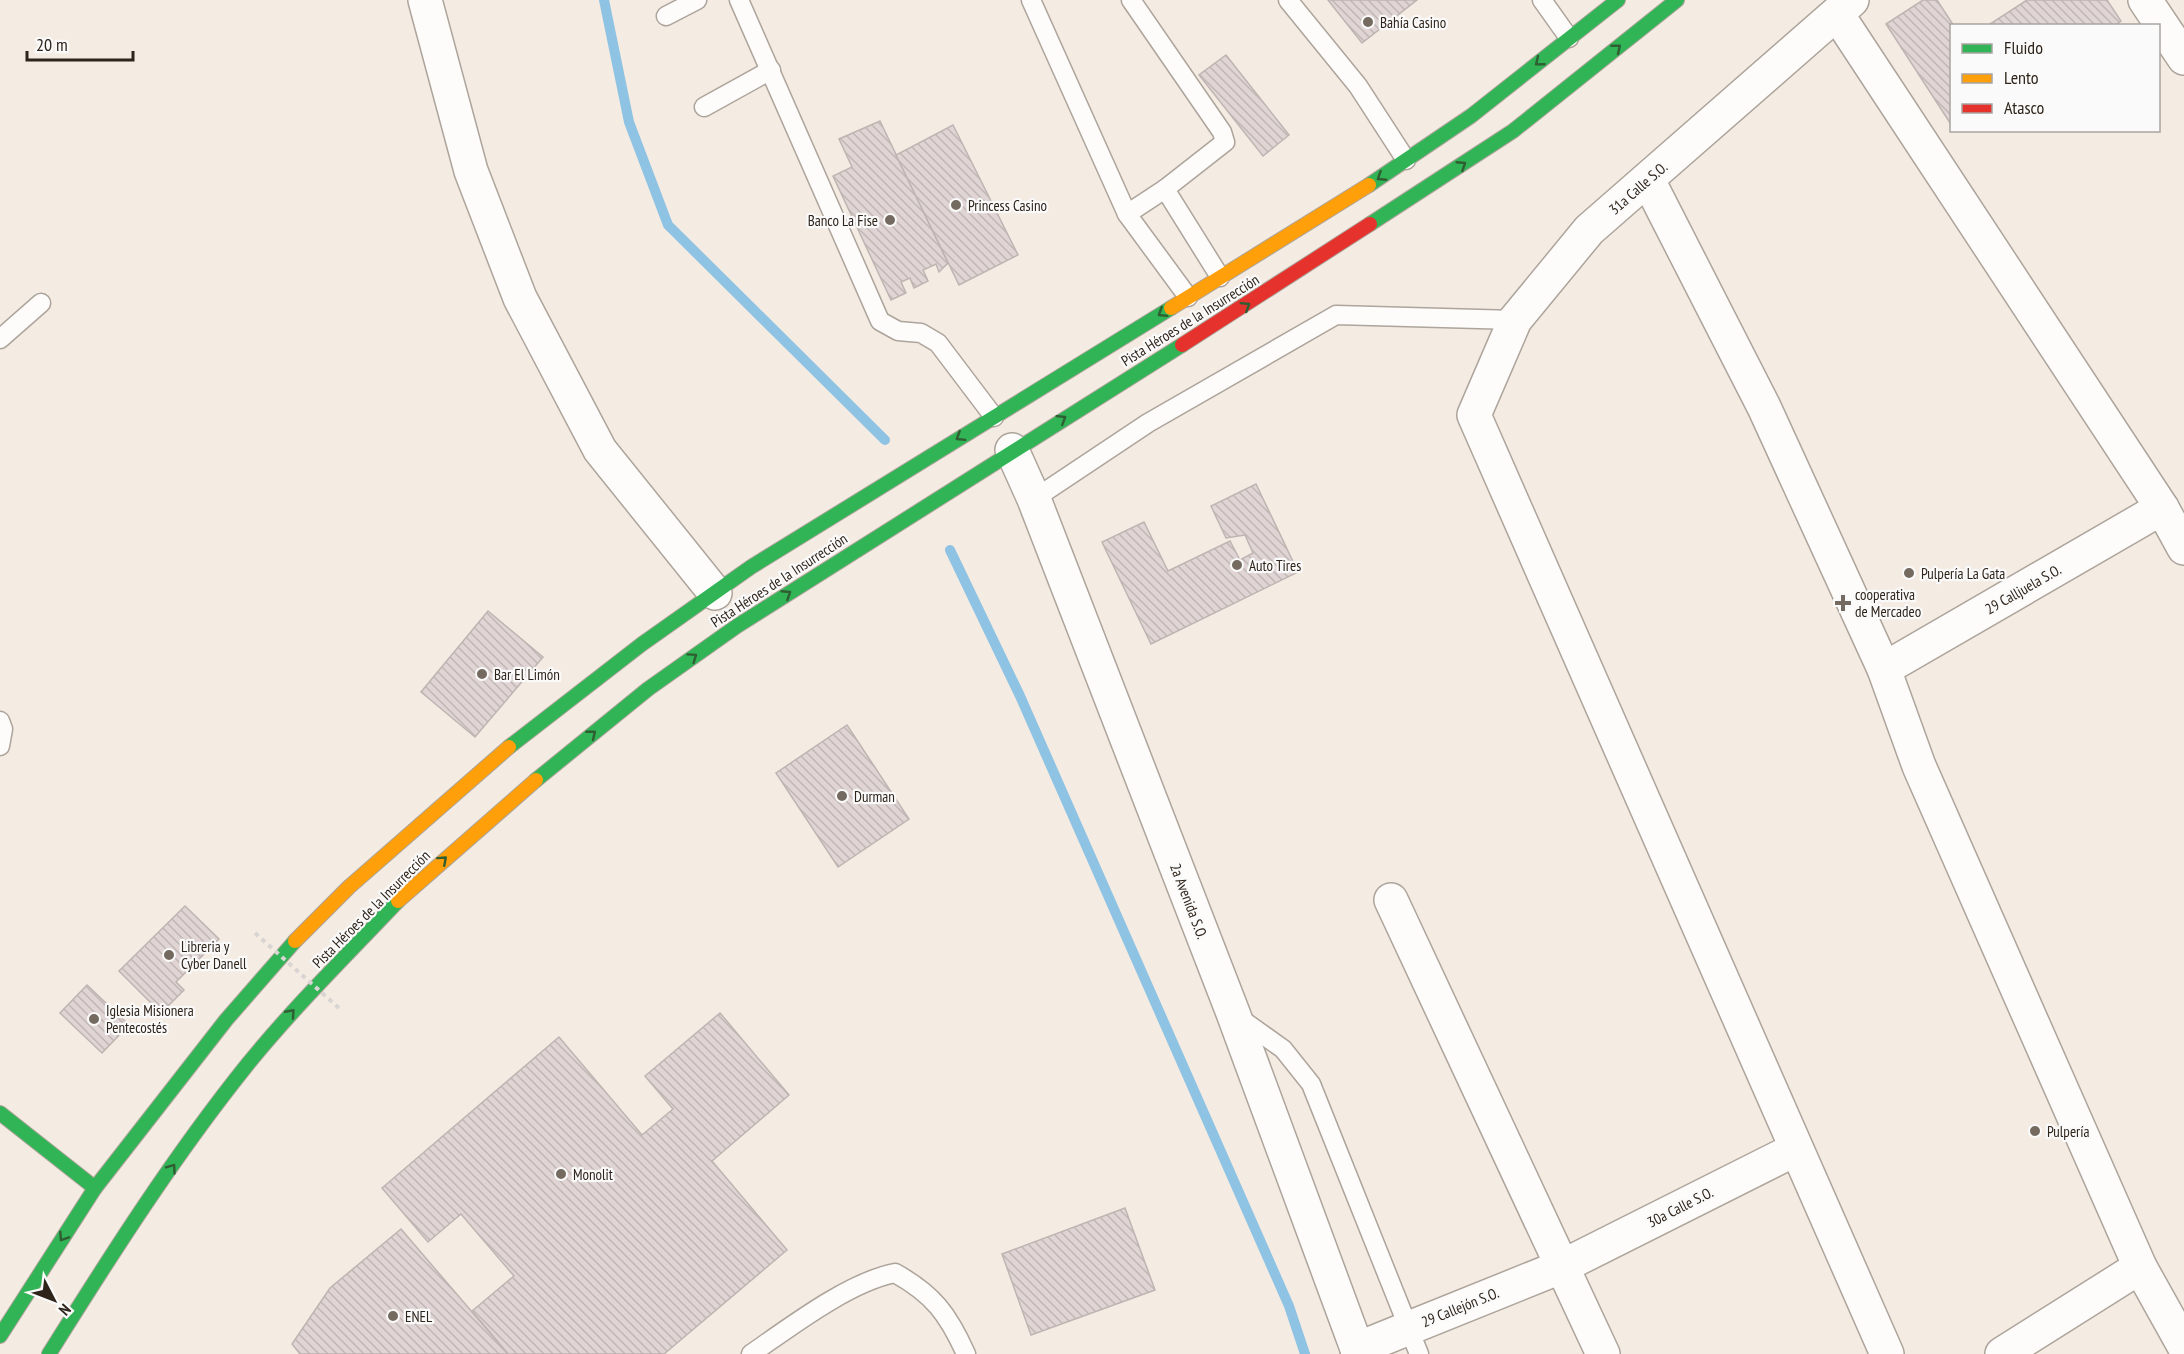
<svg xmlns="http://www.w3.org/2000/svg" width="2184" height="1354" font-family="'PT Sans Narrow',sans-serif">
<defs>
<pattern id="building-back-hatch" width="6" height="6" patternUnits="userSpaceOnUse" patternTransform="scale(1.5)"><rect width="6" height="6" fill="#e0d5d4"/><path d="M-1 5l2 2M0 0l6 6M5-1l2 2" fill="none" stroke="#c0b7b5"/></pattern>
</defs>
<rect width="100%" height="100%" fill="#f4ebe2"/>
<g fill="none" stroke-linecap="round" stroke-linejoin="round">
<g stroke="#8fc3e3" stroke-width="10">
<polyline points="604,0 629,122 668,225 885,440"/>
<polyline points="950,550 1020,696 1289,1306 1305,1354"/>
</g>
</g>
<g fill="url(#building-back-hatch)" stroke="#bfb4b2" stroke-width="1.5">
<polygon points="1328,0 1417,0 1362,43"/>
<polygon points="1923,0 1937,0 1954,26 1952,26 1952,126 1886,24"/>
<polygon points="2027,0 2107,0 2121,21 2114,26 1987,26"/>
<polygon points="1226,55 1289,135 1263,156 1199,75"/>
<polygon points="880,121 948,263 939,272 936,264 923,270 928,281 914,288 910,278 901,282 906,293 891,300 833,176 852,167 839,139"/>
<polygon points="953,125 1018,255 959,285 896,155"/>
<polygon points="1256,484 1298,572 1151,644 1102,542 1144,522 1168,571 1230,541 1240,560 1253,553 1245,535 1226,538 1211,506"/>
<polygon points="488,611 543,657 475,737 421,692"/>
<polygon points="847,725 909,819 838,867 776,773"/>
<polygon points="185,906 219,939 176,982 184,990 161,1013 119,971"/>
<polygon points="87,985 129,1025 102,1053 60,1013"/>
<polygon points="720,1013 789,1095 712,1161 787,1250 664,1354 508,1354 472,1311 514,1276 461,1214 428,1242 382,1188 559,1037 642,1135 673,1109 645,1076"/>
<polygon points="1125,1208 1155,1290 1031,1335 1002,1254"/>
<polygon points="401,1229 508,1354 300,1354 292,1344 330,1288"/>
</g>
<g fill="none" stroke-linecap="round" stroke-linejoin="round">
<g stroke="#ada49b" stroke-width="21">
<g id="lane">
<polyline points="739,0 880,321 898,331 921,333 938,343 994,417"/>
<polyline points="1031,0 1127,214 1165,189 1225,142 1222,132 1131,0"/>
<polyline points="1288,0 1358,86 1406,160"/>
<polyline points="1542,0 1569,38"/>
<polyline points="666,16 697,0"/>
<polyline points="704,107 771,70"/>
<polyline points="1165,189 1220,277"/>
<polyline points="1127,214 1188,297"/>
<polyline points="0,339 41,303"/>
<polyline points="1034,499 1148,423 1336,315 1515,320"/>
<polyline points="0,721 3,729 0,746"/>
<polyline points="1238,1017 1283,1049 1311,1084 1419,1354"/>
<path d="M751 1354C790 1327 849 1282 895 1273 933 1294 948 1314 966 1354"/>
</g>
</g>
<g stroke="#ada49b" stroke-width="36">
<g id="street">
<polyline points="425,0 471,171 520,298 600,450 715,593"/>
<polyline points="1852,0 1589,230 1515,320 1474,415 1887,1354"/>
<polyline points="2145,0 2184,58"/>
<polyline points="1837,14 2162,508 2184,548"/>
<polyline points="1648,180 1764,407 1884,669 1919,766 2140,1267 2184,1346"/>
<polyline points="1012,450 1034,499 1233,1013 1359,1354"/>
<polyline points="1884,669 2162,508"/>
<polyline points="1391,900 1603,1354"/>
<polyline points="1357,1349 1563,1266 1796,1149"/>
<polyline points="2002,1354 2140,1267"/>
</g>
</g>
<g stroke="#ada49b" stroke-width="16">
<g id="fast">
<polyline points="1369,185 1471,116 1618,0"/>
<polyline points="1370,224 1513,131 1677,0"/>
<polyline points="509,747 642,644 751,567 1171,308"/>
<polyline points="536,780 648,689 737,626 1182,345"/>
<polyline points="0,1113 95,1188"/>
<polyline points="0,1336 95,1188 226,1020 295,941"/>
<path d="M49 1354C111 1255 174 1156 247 1065 294 1007 347 955 398 901"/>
</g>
</g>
<g stroke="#ada49b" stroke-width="16">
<g id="slow">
<polyline points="1171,308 1369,185"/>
<polyline points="398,901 536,780"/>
<polyline points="295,941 349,887 509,747"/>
</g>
</g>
<g stroke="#ada49b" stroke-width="16">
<polyline id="jam" points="1182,345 1370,224"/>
</g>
<use href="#lane" stroke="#fdfcfb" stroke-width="18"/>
<use href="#street" stroke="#fdfcfb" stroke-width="33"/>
<use href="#fast" stroke="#30b455" stroke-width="14"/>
<use href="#slow" stroke="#ff9f0a" stroke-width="14"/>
<use href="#jam" stroke="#e5322d" stroke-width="14"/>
<polyline stroke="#d8d5d3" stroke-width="4" stroke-dasharray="4.5 4.5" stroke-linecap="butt" points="255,933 340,1009"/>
</g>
<defs><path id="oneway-chevron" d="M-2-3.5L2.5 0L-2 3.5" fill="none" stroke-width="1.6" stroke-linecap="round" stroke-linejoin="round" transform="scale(1.5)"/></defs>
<g stroke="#2f5e32">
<use href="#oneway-chevron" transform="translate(1617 48) rotate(-39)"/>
<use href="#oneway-chevron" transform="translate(1539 62) rotate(141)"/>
<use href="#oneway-chevron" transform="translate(1462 165) rotate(-33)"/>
<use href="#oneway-chevron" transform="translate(1381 177) rotate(147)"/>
<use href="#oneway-chevron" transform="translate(1246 306) rotate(-32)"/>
<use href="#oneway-chevron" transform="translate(1162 313) rotate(148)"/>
<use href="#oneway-chevron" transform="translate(1062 419) rotate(-32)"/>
<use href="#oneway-chevron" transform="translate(960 437) rotate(148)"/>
<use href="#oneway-chevron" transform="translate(787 594) rotate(-33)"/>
<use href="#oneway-chevron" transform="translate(693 657) rotate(-35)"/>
<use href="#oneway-chevron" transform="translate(592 734) rotate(-39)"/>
<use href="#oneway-chevron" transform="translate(443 860) rotate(-42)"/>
<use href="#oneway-chevron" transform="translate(291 1013) rotate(-48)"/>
<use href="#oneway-chevron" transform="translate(172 1168) rotate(-54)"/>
<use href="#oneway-chevron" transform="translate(63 1237) rotate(123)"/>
</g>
<g fill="#746a60" stroke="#fafafa" stroke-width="2">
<circle cx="1368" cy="22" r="6"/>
<circle cx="956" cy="205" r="6"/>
<circle cx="890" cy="220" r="6"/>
<circle cx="1237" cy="565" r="6"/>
<circle cx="1909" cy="573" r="6"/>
<path d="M1840 594h6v6h6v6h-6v6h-6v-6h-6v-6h6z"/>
<circle cx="482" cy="674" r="6"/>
<circle cx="842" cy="796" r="6"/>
<circle cx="169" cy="955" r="6"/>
<circle cx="94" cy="1019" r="6"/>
<circle cx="2035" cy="1131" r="6"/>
<circle cx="561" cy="1174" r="6"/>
<circle cx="393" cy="1316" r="6"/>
</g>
<g text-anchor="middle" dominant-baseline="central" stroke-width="4.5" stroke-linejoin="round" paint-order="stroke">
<g font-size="15" fill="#2f241a" stroke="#fafafa" text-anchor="start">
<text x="1380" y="22">Bahía Casino</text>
<text x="968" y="205">Princess Casino</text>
<text x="878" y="220" text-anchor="end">Banco La Fise</text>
<text x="1249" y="565">Auto Tires</text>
<text x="1921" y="573">Pulpería La Gata</text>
<text x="1855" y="594">cooperativa<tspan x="1855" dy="17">de Mercadeo</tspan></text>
<text x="494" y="674">Bar El Limón</text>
<text x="854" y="796">Durman</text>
<text x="181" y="946">Libreria y<tspan x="181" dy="17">Cyber Danell</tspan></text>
<text x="106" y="1010">Iglesia Misionera<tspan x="106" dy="17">Pentecostés</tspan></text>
<text x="2047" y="1131">Pulpería</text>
<text x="573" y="1174">Monolit</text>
<text x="405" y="1316">ENEL</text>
</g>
<g font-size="15" fill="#2f241a" stroke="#fafafa">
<text transform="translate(1638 188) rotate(-41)">31a Calle S.O.</text>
<text transform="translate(1190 320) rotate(-32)">Pista Héroes de la Insurrección</text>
<text transform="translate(779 580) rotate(-33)">Pista Héroes de la Insurrección</text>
<text transform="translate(2023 589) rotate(-30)">29 Calljuela S.O.</text>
<text transform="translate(1189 901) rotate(69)">2a Avenida S.O.</text>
<text transform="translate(371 909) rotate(-45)">Pista Héroes de la Insurrección</text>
<text transform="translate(1680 1207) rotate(-27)">30a Calle S.O.</text>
<text transform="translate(1460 1307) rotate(-22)">29 Callejón S.O.</text>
</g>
</g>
<rect x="1950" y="24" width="210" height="108" fill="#fafafa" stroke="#a9a4a0" stroke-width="1.5"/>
<rect x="1962" y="44" width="30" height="9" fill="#30b455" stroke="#a9a4a0" stroke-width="1.5"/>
<text x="2004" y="54" font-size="18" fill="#2f241a">Fluido</text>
<rect x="1962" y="74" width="30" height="9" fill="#ff9f0a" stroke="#a9a4a0" stroke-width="1.5"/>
<text x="2004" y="84" font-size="18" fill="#2f241a">Lento</text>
<rect x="1962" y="104" width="30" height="9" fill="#e5322d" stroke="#a9a4a0" stroke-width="1.5"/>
<text x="2004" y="114" font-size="18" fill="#2f241a">Atasco</text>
<g transform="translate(54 1300) rotate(132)" stroke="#fafafa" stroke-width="4.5" paint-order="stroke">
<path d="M0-4.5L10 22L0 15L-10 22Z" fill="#2f241a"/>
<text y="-9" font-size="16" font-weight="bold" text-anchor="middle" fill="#2f241a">N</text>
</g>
<path d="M27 51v9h106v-9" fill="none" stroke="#2f241a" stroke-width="3"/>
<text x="36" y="51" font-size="18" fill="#2f241a" stroke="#fafafa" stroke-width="4.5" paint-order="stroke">20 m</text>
</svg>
